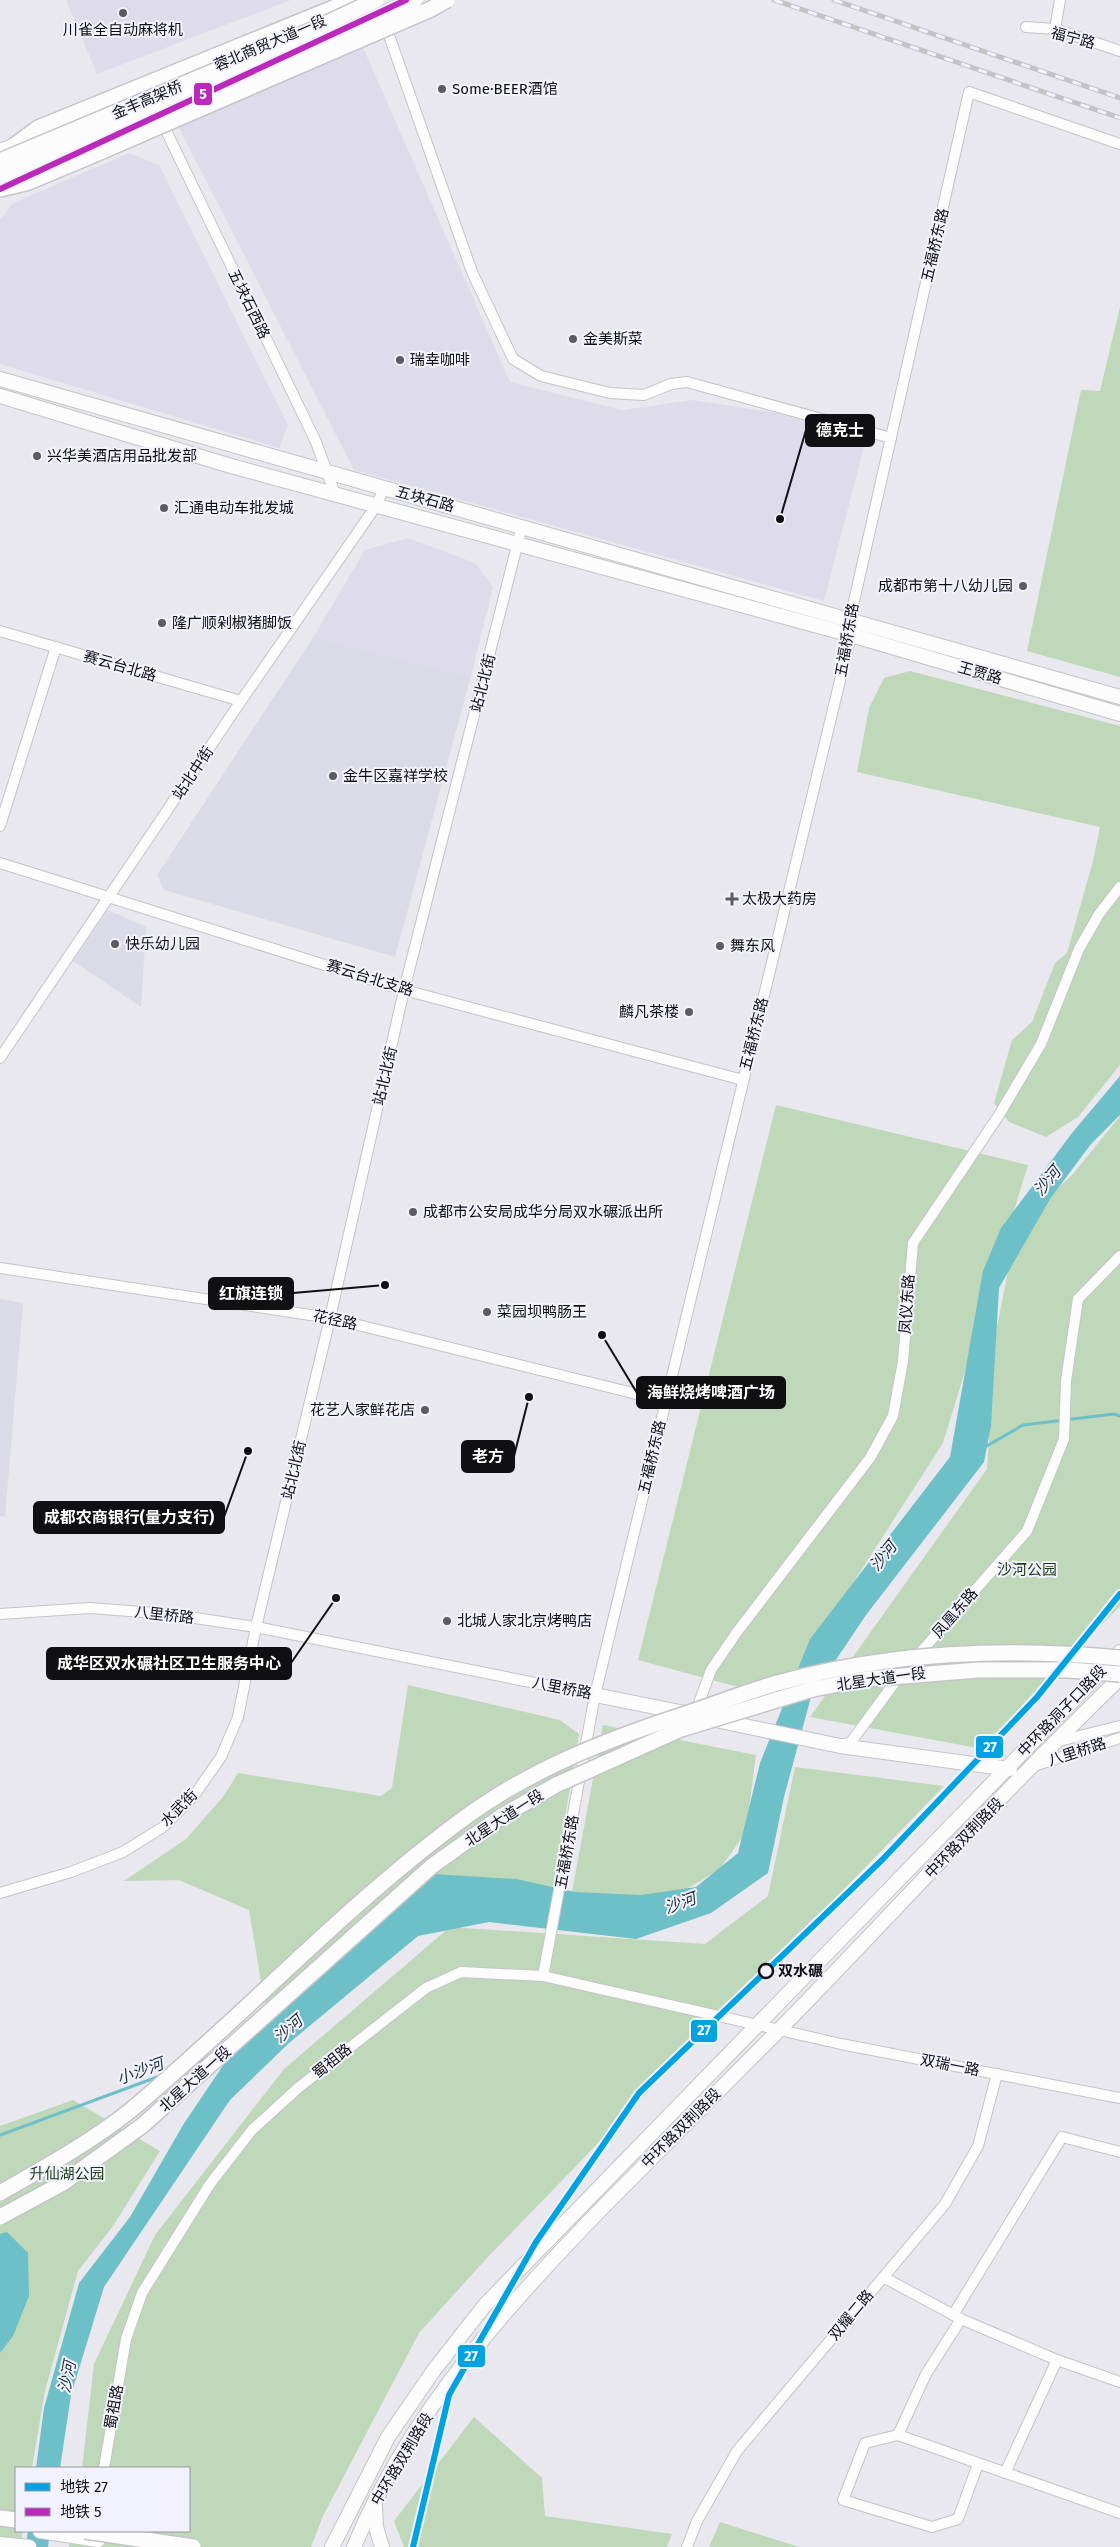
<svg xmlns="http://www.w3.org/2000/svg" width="1120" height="2547" font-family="'Fira Sans','Noto Sans SC',sans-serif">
<rect width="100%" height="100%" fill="#e8e8ee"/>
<g fill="#dedcea">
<polygon points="66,0 291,0 97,74"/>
<polygon points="361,43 510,382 622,410 692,400 869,427 824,601 354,470 173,116"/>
<polygon points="129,153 159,165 288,425 279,448 0,364 0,220 13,203"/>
<polygon points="408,538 475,563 493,587 471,676 314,636 365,550"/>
</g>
<g fill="#dbdbe8">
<polygon points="314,636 471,676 395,957 164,890 157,875"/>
<polygon points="108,910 146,927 141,1007 73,961"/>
<polygon points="0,1299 23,1303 5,1517 0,1516"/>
</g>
<g fill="#c0d8ba">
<polygon points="1120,307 1120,677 1027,651 1081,390 1100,391"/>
<polygon points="910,671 1120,726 1120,1065 1078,1117 1046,1137 1009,1122 994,1103 1012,1040 1032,1022 1055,963 1067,953 1093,861 1100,827 857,772 869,708 884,678"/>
<polygon points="776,1105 1028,1165 943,1443 779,1698 638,1660"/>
<polygon points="1120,1116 1120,1606 983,1749 810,1717 987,1469 996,1332 1008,1271 1051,1195 1073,1174"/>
<polygon points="408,1685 560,1720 579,1734 553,1889 456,1890 269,2029 249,1910 179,1880 124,1881 186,1839 223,1797 238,1773 381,1796 392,1788"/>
<polygon points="603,1725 756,1755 746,1832 719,1870 685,1890 640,1904 571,1897"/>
<polygon points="795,1767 944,1786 487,2258 419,2333 323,2516 311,2547 69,2547 72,2531 189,2531 189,2468 82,2468 94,2364 155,2235 284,2069 450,1927 705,1944 768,1896"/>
<polygon points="73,2100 160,2151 113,2226 78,2271 45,2391 32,2468 16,2468 16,2531 23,2531 20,2547 0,2547 0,2126"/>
<polygon points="474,2417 542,2478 545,2516 672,2534 667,2547 404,2547 394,2521"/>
<polygon points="720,2522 799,2547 709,2547"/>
</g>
<g fill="#6dbfc8">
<polygon points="1120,1076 1120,1115 1091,1144 1050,1199 999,1288 991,1426 984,1462 866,1615 811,1697 784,1797 768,1873 711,1913 636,1939 489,1922 418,1936 289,2043 230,2100 104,2287 71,2395 60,2468 36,2468 44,2408 79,2283 130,2217 183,2125 261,2009 418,1873 516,1879 575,1892 641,1895 696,1887 738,1853 760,1763 810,1639 950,1457 983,1271 1001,1228 1072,1133"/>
<polygon points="7,2232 28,2253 29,2296 13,2336 0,2353 0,2234"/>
<polygon points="28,2531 50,2531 48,2547 26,2547"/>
</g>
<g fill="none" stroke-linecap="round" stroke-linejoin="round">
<g stroke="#6dbfc8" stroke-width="3">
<polyline points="985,1447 1023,1425 1114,1414 1120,1416"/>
<polyline points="192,2065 207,2059"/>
<polyline points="0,2135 160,2076"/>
</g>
<g stroke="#c4c4c8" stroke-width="12">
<g id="minor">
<polyline points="385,24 472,272 513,359 541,376 610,393 644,395 671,384 687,382 891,438"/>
<polyline points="1026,27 1055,29 1120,51"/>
<polyline points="1055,29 1060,0"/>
<polyline points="159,116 316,442 335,494"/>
<polyline points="0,631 241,701"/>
<polyline points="0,826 56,647"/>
<polyline points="0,863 404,990 743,1080"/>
<polyline points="0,1058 241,701 376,506 384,488"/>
<polyline points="0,1268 330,1318 665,1401"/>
<polyline points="0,1614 90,1608 168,1614 256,1627 595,1695"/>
<polyline points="695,1714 711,1670 737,1632 870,1458 893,1416 903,1361 913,1243 999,1115 1041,1044 1079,949 1099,914 1120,887"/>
<polyline points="1055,1742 1120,1726"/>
<polyline points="841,1746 851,1742 898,1678 1027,1531 1064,1439 1066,1381 1078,1299 1120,1256"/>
<polyline points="1034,1766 1120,1738"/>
<polyline points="0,1893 71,1872 123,1852 163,1827 193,1797 221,1757 238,1717 256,1627 330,1318 404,990 522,526"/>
<polyline points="543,1976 595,1695 851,635 850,619 969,92 1120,144"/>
<polyline points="883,2277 961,2319 1057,2360 1120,2382"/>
<polyline points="953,2315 1062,2137 1120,2152"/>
<polyline points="898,2435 926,2374 961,2319"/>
<polyline points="978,2464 958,2519 932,2527 843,2500 865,2443 898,2435 1120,2513"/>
<polyline points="104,2468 126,2339 142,2293 210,2184 252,2130 298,2088 426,1988 461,1972 543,1976 841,2044 1120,2098"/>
<polyline points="1005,2473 1057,2360"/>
<polyline points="687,2547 697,2521 737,2451 945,2204 978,2146 997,2074"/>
</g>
</g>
<g stroke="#c4c4c8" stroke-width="16">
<g id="major">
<polyline points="0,151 80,120"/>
<polyline points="1,185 47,164"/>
<polyline points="0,379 1120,697"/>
<polyline points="0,396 231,466 851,635 1120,714"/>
<polyline points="595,1695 690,1714"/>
<polyline points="711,1719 840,1746 1010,1769"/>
<polyline points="375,2506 376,2527 382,2547"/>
<polyline points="40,2531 98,2540"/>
<polyline points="0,2544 29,2547"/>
<polyline points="332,2547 388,2437 434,2370 485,2305 1120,1652"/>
<path d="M354 2547C409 2413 509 2303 609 2201 665 2144 722 2088 778 2031 893 1914 1002 1792 1120 1678"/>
</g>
</g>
<g stroke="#c4c4c8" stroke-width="18">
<g id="highway">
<polyline points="15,145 38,128 353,0"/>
<polyline points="0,189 26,183 86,158"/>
<polyline points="0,2518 16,2520"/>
</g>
</g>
<use href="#minor" stroke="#fcfcfc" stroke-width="10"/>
<use href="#major" stroke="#fcfcfc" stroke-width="14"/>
<use href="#highway" stroke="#fcfcfc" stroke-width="15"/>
<g stroke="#c3c3c5" stroke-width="5">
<g id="rail">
<polyline points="774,0 1120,118"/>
<polyline points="834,0 1120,98"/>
</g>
</g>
<use href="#rail" stroke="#f2f2fe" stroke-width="3" stroke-dasharray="9" stroke-linecap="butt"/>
<g stroke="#c4c4c8" stroke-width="18" stroke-linecap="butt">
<g id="highway-bridge">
<polyline points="86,158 431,9 447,0"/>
<polyline points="0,161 312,30 376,0"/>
<polyline points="0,176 291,55 415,0"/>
<path d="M0 2193C44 2168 91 2142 131 2110 245 2015 346 1904 467 1816 532 1769 606 1740 682 1715 713 1705 743 1693 774 1684 887 1652 1004 1647 1120 1658"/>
<polyline points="0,2217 63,2183 143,2125 432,1866 502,1816 556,1785 681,1729 813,1689 866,1679 978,1670 1069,1670 1120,1674"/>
<polyline points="85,2531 193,2547"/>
</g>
</g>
<use href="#highway-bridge" stroke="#fcfcfc" stroke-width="15"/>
<g stroke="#f2f2fe" stroke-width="10">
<polyline id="metro-1" points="413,2547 449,2395 536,2242 639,2093 883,1859 1037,1697 1120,1594"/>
</g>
<g stroke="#f2f2fe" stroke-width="10">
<polyline id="metro-2" points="0,189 406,0"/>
</g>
<use href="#metro-1" stroke="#00a3e0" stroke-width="6"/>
<use href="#metro-2" stroke="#bb29bb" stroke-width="6"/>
</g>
<g fill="#5c5c60" stroke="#f2f2fe" stroke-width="2">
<circle cx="123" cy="13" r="5"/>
<circle cx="442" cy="89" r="5"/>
<circle cx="573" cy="339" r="5"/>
<circle cx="400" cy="360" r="5"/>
<circle cx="37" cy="456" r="5"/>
<circle cx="164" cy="508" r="5"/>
<circle cx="1023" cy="586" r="5"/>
<circle cx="162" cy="623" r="5"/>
<circle cx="333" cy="776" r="5"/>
<path d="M729.5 891.5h5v5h5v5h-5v5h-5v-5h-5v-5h5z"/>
<circle cx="115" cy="944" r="5"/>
<circle cx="720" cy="946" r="5"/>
<circle cx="689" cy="1012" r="5"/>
<circle cx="413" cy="1212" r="5"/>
<circle cx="487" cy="1312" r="5"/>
<circle cx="425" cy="1410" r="5"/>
<circle cx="447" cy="1621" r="5"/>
</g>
<circle fill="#f2f2fe" stroke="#101014" stroke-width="2.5" cx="766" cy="1971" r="7"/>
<g text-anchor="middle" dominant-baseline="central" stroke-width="4" stroke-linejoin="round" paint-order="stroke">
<g font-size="15" fill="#101014" stroke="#f2f2fe" text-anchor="start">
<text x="123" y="30" text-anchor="middle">川雀全自动麻将机</text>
<text x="452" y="89">Some·BEER酒馆</text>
<text x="583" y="339">金美斯菜</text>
<text x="410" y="360">瑞幸咖啡</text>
<text x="47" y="456">兴华美酒店用品批发部</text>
<text x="174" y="508">汇通电动车批发城</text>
<text x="1013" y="586" text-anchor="end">成都市第十八幼儿园</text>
<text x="172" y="623">隆广顺剁椒猪脚饭</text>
<text x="343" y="776">金牛区嘉祥学校</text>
<text x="742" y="899">太极大药房</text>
<text x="125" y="944">快乐幼儿园</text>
<text x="730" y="946">舞东风</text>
<text x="679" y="1012" text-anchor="end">麟凡茶楼</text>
<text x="423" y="1212">成都市公安局成华分局双水碾派出所</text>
<text x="497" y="1312">菜园坝鸭肠王</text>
<text x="415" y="1410" text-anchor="end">花艺人家鲜花店</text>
<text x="457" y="1621">北城人家北京烤鸭店</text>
</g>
<g font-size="15" fill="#101014" stroke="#f2f2fe">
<text transform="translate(1073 38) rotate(15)">福宁路</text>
<text transform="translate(270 43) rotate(-23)">蓉北商贸大道一段</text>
<text transform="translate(147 100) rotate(-23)">金丰高架桥</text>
<text transform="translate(935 245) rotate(-77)">五福桥东路</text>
<text transform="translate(249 304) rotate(64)">五块石西路</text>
<text transform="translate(425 499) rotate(15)">五块石路</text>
<text transform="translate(847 640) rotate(-80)">五福桥东路</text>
<text transform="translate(120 666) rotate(16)">赛云台北路</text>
<text transform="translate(980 673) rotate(16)">王贾路</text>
<text transform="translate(483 683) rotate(-76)">站北北街</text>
<text transform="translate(193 773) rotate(-56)">站北中街</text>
<text transform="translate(370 978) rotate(17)">赛云台北支路</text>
<text transform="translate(754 1034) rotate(-76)">五福桥东路</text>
<text transform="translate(385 1076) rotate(-77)">站北北街</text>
<text transform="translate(907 1304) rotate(-86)">凤仪东路</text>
<text transform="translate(335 1320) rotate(12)">花径路</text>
<text transform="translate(652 1457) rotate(-77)">五福桥东路</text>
<text transform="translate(294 1470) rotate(-77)">站北北街</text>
<text transform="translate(955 1613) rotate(-49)">凤凰东路</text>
<text transform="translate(164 1615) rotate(6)">八里桥路</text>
<text transform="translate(881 1679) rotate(-8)">北星大道一段</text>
<text transform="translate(562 1688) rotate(11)">八里桥路</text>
<text transform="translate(1062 1711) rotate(-46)">中环路洞子口路段</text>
<text transform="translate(1077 1752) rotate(-18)">八里桥路</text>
<text transform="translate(179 1808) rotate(-45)">水武街</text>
<text transform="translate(504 1818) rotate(-33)">北星大道一段</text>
<text transform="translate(964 1838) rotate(-46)">中环路双荆路段</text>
<text transform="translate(567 1852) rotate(-80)">五福桥东路</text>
<text transform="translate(332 2061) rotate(-39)">蜀祖路</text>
<text transform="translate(950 2065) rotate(11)">双瑞一路</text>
<text transform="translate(195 2079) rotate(-42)">北星大道一段</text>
<text transform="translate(681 2128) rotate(-45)">中环路双荆路段</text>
<text transform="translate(851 2315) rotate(-50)">双耀二路</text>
<text transform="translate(114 2407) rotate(-80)">蜀祖路</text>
<text transform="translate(402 2459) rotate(-59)">中环路双荆路段</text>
</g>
<g font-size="15" fill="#1d3b0f" stroke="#f2f2fe">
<text x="1027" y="1570">沙河公园</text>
<text x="67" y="2174">升仙湖公园</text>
</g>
<g font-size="15" font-weight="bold" fill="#101014" stroke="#f2f2fe" text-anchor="start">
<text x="778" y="1971">双水碾</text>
</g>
<g font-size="16" font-style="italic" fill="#1b3032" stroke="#f2f2fe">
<text transform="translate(1047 1181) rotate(-50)">沙河</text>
<text transform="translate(883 1556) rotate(-51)">沙河</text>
<text transform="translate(680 1903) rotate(-20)">沙河</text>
<text transform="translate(288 2029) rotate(-41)">沙河</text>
<text transform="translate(140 2071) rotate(-20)">小沙河</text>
<text transform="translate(67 2377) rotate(-79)">沙河</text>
</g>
</g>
<path fill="none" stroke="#101014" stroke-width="2" d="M780 519L806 430M385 1285L293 1293M602 1335L637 1393M529 1397L514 1456M248 1451L224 1517M336 1598L291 1663"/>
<g fill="#101014" stroke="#f2f2fe" stroke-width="2">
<circle cx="780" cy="519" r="5"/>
<circle cx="385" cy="1285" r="5"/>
<circle cx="602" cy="1335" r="5"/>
<circle cx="529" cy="1397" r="5"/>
<circle cx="248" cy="1451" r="5"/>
<circle cx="336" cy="1598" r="5"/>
</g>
<g fill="#101014" stroke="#101014" stroke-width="2">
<rect x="806" y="415" width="68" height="31" rx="5"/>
<rect x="209" y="1278" width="84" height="31" rx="5"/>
<rect x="637" y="1377" width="148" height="31" rx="5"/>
<rect x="462" y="1441" width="52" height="31" rx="5"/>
<rect x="34" y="1502" width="190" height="31" rx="5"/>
<rect x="47" y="1648" width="244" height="31" rx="5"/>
</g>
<g font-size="16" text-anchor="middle" font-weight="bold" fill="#fff">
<text x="840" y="436">德克士</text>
<text x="251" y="1299">红旗连锁</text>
<text x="711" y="1398">海鲜烧烤啤酒广场</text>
<text x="488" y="1462">老方</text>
<text x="129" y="1523">成都农商银行(量力支行)</text>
<text x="169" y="1669">成华区双水碾社区卫生服务中心</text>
</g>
<g stroke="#f2f2fe" stroke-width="2">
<rect x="193" y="82" width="20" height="24" rx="5" fill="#bb29bb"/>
<rect x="975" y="1735" width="29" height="24" rx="5" fill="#00a3e0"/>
<rect x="690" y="2019" width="28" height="24" rx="5" fill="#00a3e0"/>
<rect x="457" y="2344" width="29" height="24" rx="5" fill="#00a3e0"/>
</g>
<g font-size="14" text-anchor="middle" font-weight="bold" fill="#fff">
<text x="203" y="99">5</text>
<text x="990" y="1752">27</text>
<text x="704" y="2035">27</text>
<text x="471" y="2361">27</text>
</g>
<rect x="15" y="2467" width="175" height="65" fill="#f2f2fe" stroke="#9898a0"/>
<rect x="25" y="2483" width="25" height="8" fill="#00a3e0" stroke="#9898a0"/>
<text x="60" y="2492" font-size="15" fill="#101014">地铁 27</text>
<rect x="25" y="2508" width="25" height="8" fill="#bb29bb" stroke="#9898a0"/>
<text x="60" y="2517" font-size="15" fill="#101014">地铁 5</text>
</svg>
